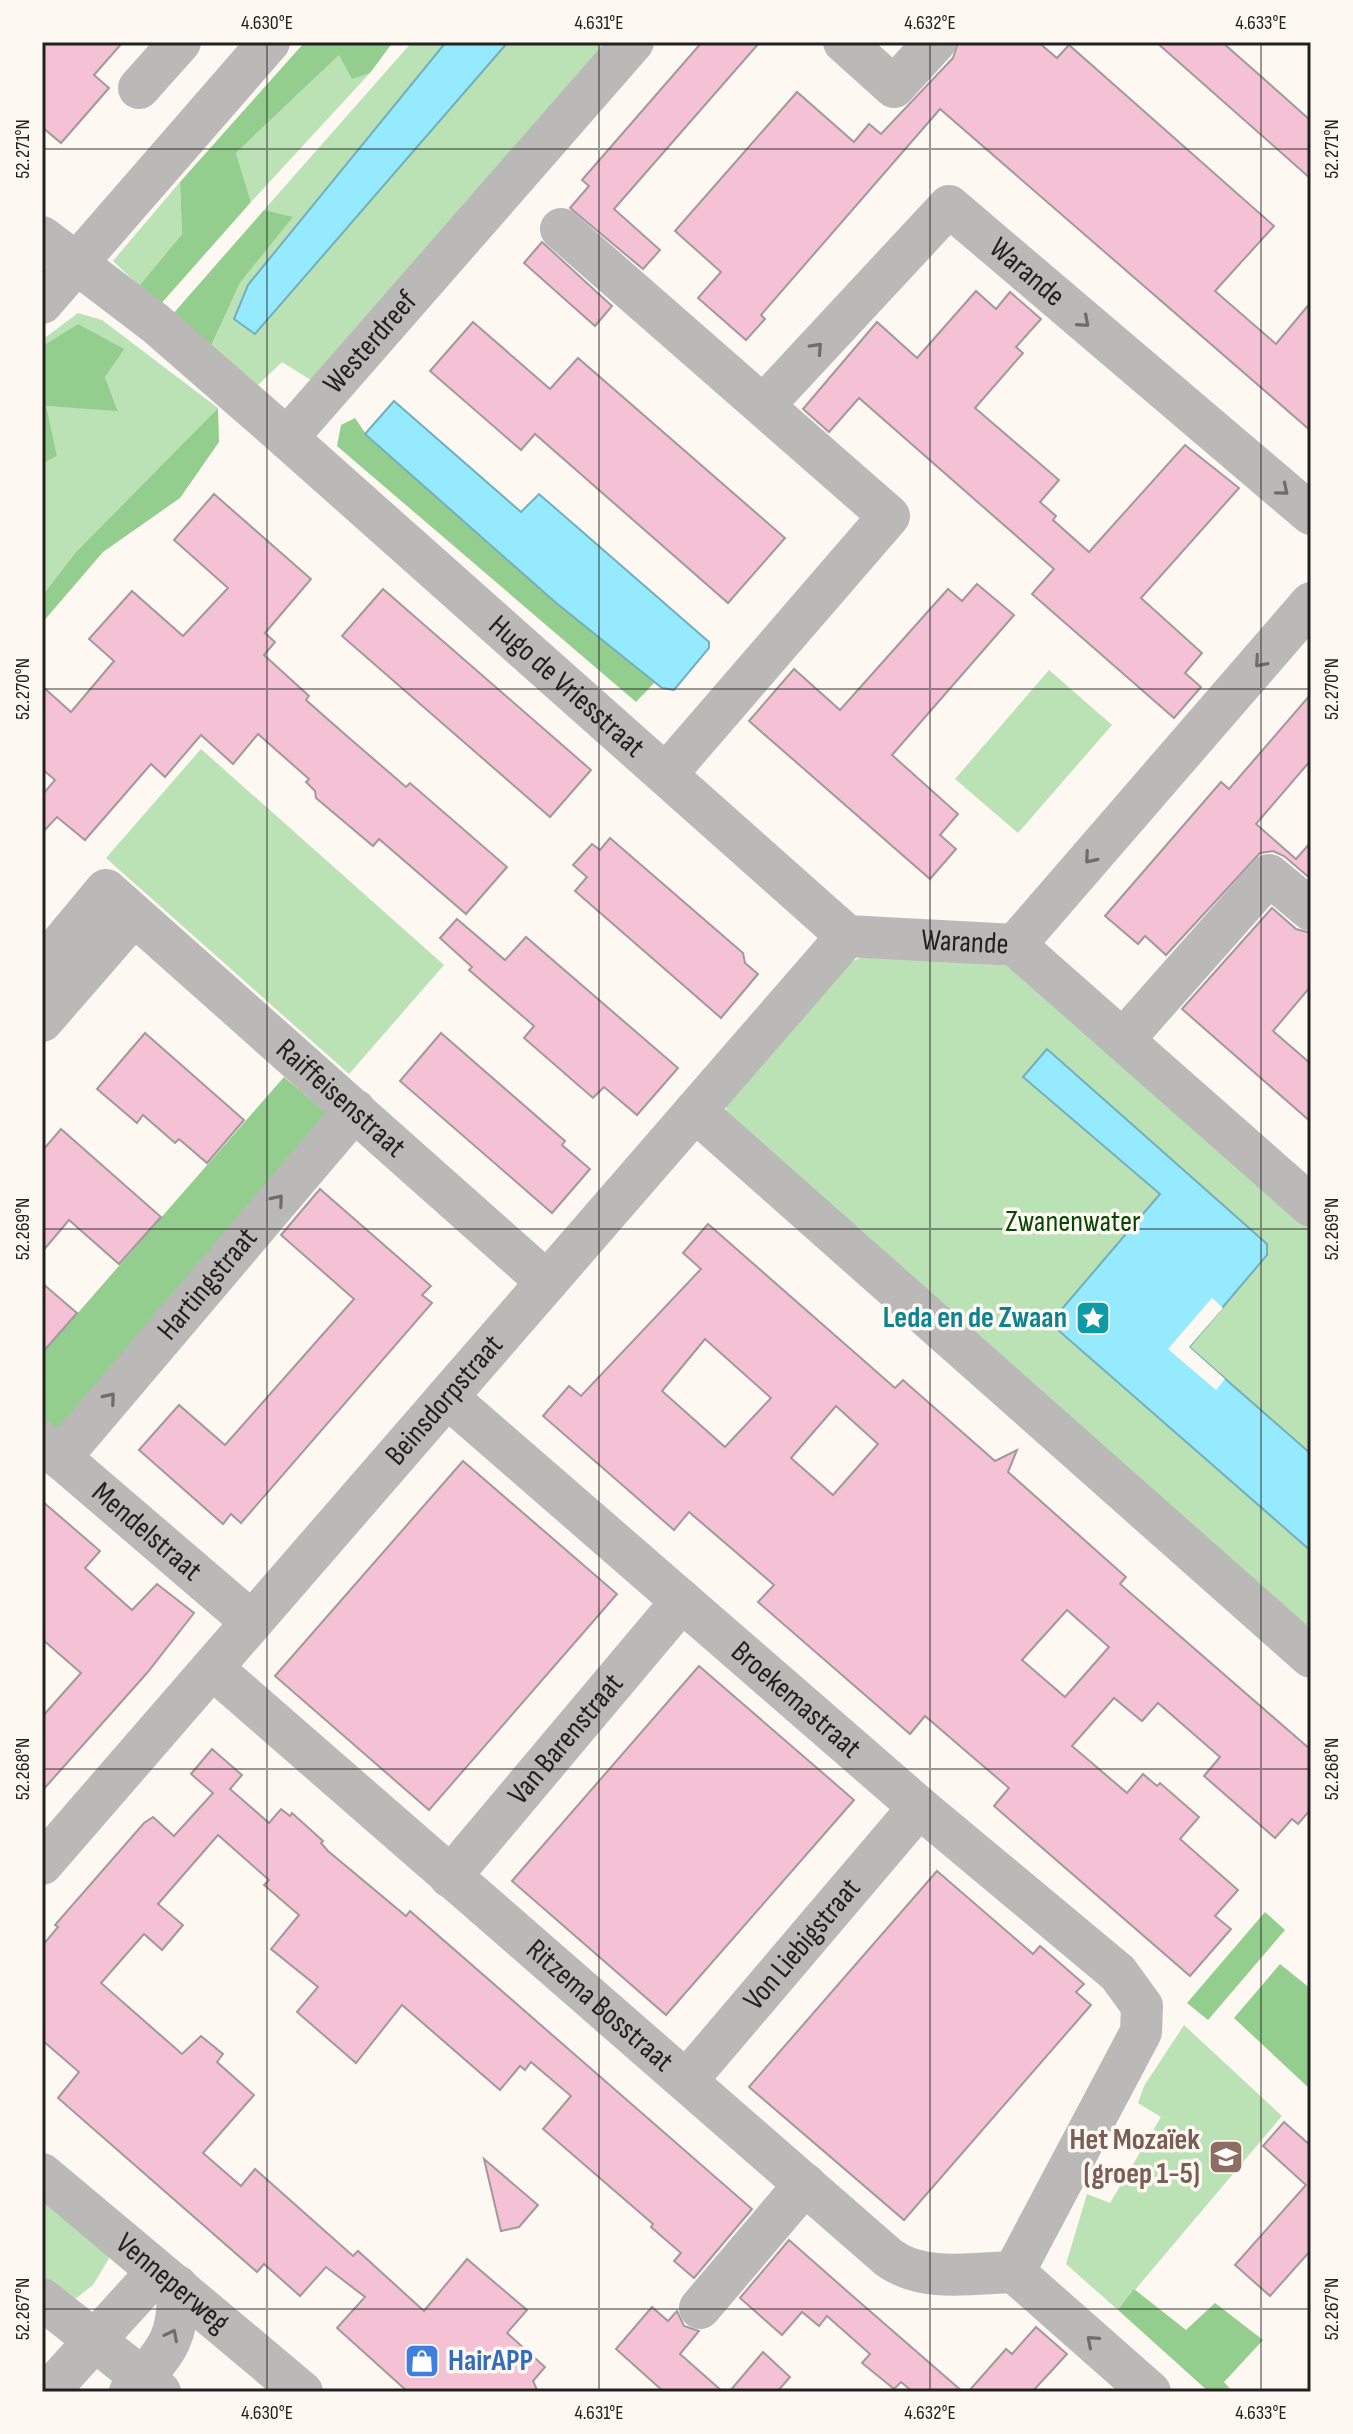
<svg xmlns="http://www.w3.org/2000/svg" width="1353" height="2434" font-family="'Sofia Sans Condensed',sans-serif">
<rect width="100%" height="100%" fill="#fef8f2"/>
<g fill="#bae2b5">
<polygon points="412,42 446,42 248,285 255,334 508,42 609,42 314,382 282,362 258,385 211,346 240,283 292,218 264,210"/>
<polygon points="340,54 352,78 370,73 251,202 236,153"/>
<polygon points="180,182 182,234 139,286 113,261"/>
<polygon points="78,313 102,320 218,408 76,552 42,596 42,464 57,456 45,406 118,410 105,377 78,324 42,346 42,340"/>
<polygon points="1049,670 1112,725 1018,833 955,779"/>
<polygon points="201,749 444,965 349,1074 106,858"/>
<polygon points="864,956 1011,966 1311,1226 1311,1636 726,1114 727,1100 844,965"/>
<polygon points="1184,2025 1282,2116 1118,2310 1066,2264 1087,2194 1110,2203 1161,2117 1138,2103 1144,2086"/>
<polygon points="42,2195 111,2255 93,2285 70,2303 42,2279"/>
</g>
<g fill="#94ce8e">
<polygon points="393,42 370,73 352,79 339,55 236,153 251,202 159,306 139,286 182,234 180,182 303,44"/>
<polygon points="264,210 293,217 240,283 211,346 172,315"/>
<polygon points="78,324 124,349 105,377 118,411 46,406 57,456 42,464 42,346"/>
<polygon points="218,408 219,442 180,498 103,552 42,623 42,596 76,552"/>
<polygon points="355,418 366,434 555,602 655,682 636,702 337,446 341,425"/>
<polygon points="284,1077 338,1123 61,1435 42,1419 42,1354"/>
<polygon points="1265,1912 1285,1930 1208,2020 1187,2003"/>
<polygon points="1280,1964 1311,1989 1310,2089 1234,2018"/>
<polygon points="1134,2289 1186,2330 1215,2303 1263,2340 1224,2382 1233,2392 1209,2392 1118,2310"/>
</g>
<g fill="#96eafe" stroke="#74aebb" stroke-width="2">
<polygon points="446,42 508,42 255,334 234,319 248,285"/>
<polygon points="394,401 521,512 539,494 709,642 709,648 674,690 662,688 555,602 365,434"/>
<polygon points="1047,1049 1267,1244 1267,1255 1189,1347 1311,1454 1311,1551 1050,1323 1160,1194 1023,1077"/>
</g>
<polygon fill="#fef8f2" points="1212,1298 1223,1308 1189,1347 1225,1379 1216,1390 1168,1349"/>
<g fill="#f5c1d4" stroke="#a1999c" stroke-width="2" fill-rule="evenodd">
<polygon points="42,42 123,42 94,75 109,88 61,143 42,127"/>
<polygon points="702,42 760,42 614,209 660,250 643,269 570,208 589,186 582,180"/>
<polygon points="958,42 1038,42 1057,58 1069,45 1274,226 1215,291 1276,344 1311,302 1311,431 940,109 761,315 765,319 746,340 698,298 721,272 675,231 797,92 854,142 869,124 881,134 953,58"/>
<polygon points="1156,42 1222,42 1282,95 1311,121 1311,179"/>
<polygon points="542,242 612,306 595,326 524,263"/>
<polygon points="976,291 996,309 1010,292 1041,319 1016,347 1023,353 975,408 1059,480 1040,502 1056,516 1053,520 1089,552 1185,445 1239,488 1141,598 1202,653 1185,673 1201,687 1174,718 1032,594 1054,569 859,398 829,432 803,409 877,322 917,358"/>
<polygon points="473,322 550,389 578,358 785,538 728,603 535,434 521,450 430,371"/>
<polygon points="214,494 311,579 265,633 275,642 264,655 309,696 306,700 348,737 406,787 410,783 507,867 466,914 379,839 373,846 316,798 315,791 306,782 309,779 258,734 233,764 201,735 165,777 151,764 85,840 57,817 42,833 42,795 55,780 42,769 42,686 71,712 114,661 89,639 132,591 183,636 228,588 174,540"/>
<polygon points="977,584 1014,615 892,755 958,814 940,835 956,849 930,879 749,721 794,669 840,710 948,589 962,601"/>
<polygon points="383,589 591,770 550,817 342,636"/>
<polygon points="1311,694 1311,760 1256,824 1296,859 1311,842 1311,879 1284,856 1273,851 1260,853 1166,955 1145,936 1138,944 1105,916 1221,782 1229,789"/>
<polygon points="610,838 743,953 745,963 758,974 721,1018 575,891 587,877 573,865 592,844 600,850"/>
<polygon points="1272,908 1296,929 1311,933 1311,986 1273,1031 1311,1064 1311,1122 1182,1009"/>
<polygon points="457,919 505,960 526,937 678,1068 637,1115 604,1087 593,1098 524,1038 534,1026 469,970 472,967 440,938"/>
<polygon points="145,1033 244,1120 207,1163 179,1139 175,1143 143,1115 137,1123 97,1089"/>
<polygon points="441,1033 565,1141 562,1145 590,1169 552,1213 400,1081"/>
<polygon points="61,1129 161,1217 119,1264 69,1220 42,1252 42,1151"/>
<polygon points="320,1189 431,1286 422,1295 432,1303 241,1523 231,1514 223,1524 139,1450 179,1405 225,1445 354,1299 281,1235"/>
<path d="M708 1224 895 1388 903 1380 995 1461 1017 1450 1008 1472 1126 1577 1120 1584 1311 1750V1809L1298 1824 1292 1819 1275 1838 1204 1776 1220 1757 1158 1703 1142 1721 1114 1698 1072 1746 1127 1793 1143 1774 1157 1786 1160 1783 1199 1817 1180 1839 1238 1890 1215 1916 1231 1929 1190 1976 994 1806 1009 1788 968 1753 925 1716 910 1734 758 1602 774 1585 731 1548 689 1512 674 1530 543 1416 569 1386 581 1396 701 1269 683 1253ZM705 1339 771 1398 725 1447 662 1391ZM836 1406 878 1444 833 1495 791 1458ZM1067 1610 1109 1647 1065 1697 1022 1660Z"/>
<polygon points="42,1283 77,1313 42,1353"/>
<polygon points="463,1461 617,1594 429,1810 275,1676"/>
<polygon points="42,1501 100,1551 85,1568 132,1610 157,1584 194,1613 147,1673 42,1791 42,1717 81,1673 42,1639"/>
<polygon points="699,1666 854,1800 666,2015 512,1881"/>
<polygon points="212,1749 242,1775 230,1789 269,1823 281,1809 290,1816 292,1813 323,1841 321,1843 328,1851 406,1916 410,1911 752,2209 694,2278 674,2261 681,2253 651,2227 653,2224 543,2129 571,2096 531,2062 525,2070 520,2066 500,2090 402,2005 356,2063 297,2012 318,1987 271,1949 299,1915 264,1885 269,1880 218,1835 158,1904 183,1925 162,1950 144,1934 101,1983 182,2054 201,2036 223,2054 217,2062 254,2095 203,2153 241,2186 255,2169 353,2256 358,2251 424,2311 467,2259 527,2310 507,2333 545,2367 533,2381 538,2392 408,2392 337,2328 365,2297 326,2267 300,2296 264,2264 257,2272 58,2098 79,2072 42,2040 42,1946 58,1927 55,1925 144,1823 153,1817 174,1836 213,1793 191,1774"/>
<polygon points="937,1871 1033,1954 1040,1946 1084,1984 1076,1992 1091,2005 904,2220 749,2087"/>
<polygon points="1284,2122 1311,2146 1311,2250 1270,2296 1235,2265 1306,2185 1263,2146"/>
<polygon points="484,2159 538,2205 519,2227 501,2231"/>
<polygon points="789,2240 848,2292 963,2392 913,2392 901,2382 894,2389 862,2363 870,2354 827,2316 819,2326 802,2312 782,2335 740,2298"/>
<polygon points="652,2307 668,2321 677,2311 684,2326 699,2331 680,2354 723,2392 664,2392 616,2349"/>
<polygon points="1036,2327 1067,2354 1032,2392 968,2392 1006,2349 1012,2354"/>
<polygon points="763,2352 790,2377 777,2392 729,2392"/>
</g>
<g fill="none" stroke-linecap="round" stroke-linejoin="round">
<g stroke="#bbb8b8" stroke-width="42">
<polyline points="844,42 894,87 935,42"/>
<polyline points="139,88 180,42"/>
<polyline points="561,229 889,516 668,772"/>
<path id="s1" d="M42 237 155 323 287 438 633 42"/>
<polyline points="42,303 269,42"/>
<path id="s2" d="M764 405 949 206 1311 514"/>
<path id="s3" d="M287 438 847 936"/>
<path id="s4" d="M847 936 1015 945"/>
<polyline points="1015,945 1311,603"/>
<polyline points="1015,945 1311,1206"/>
<path id="s5" d="M42 967 106 890 547 1282"/>
<polyline points="42,1021 134,915"/>
<polyline points="1123,1040 1269,875 1311,910"/>
<polyline points="695,1111 1311,1657"/>
<path id="s6" d="M447 1397 919 1807 1118 1973 1142 2006 1141 2032 1014 2272"/>
<path id="s7" d="M42 1442 252 1622"/>
<path id="s8" d="M60 1458 355 1110"/>
<path id="s9" d="M212 1668 889 2258C924 2283 974 2273 1014 2272"/>
<path id="s10" d="M42 1864 847 936"/>
<path id="s11" d="M450 1877 682 1601"/>
<path id="s12" d="M687 2080 919 1807"/>
<path id="s13" d="M42 2174 302 2392"/>
<polyline points="1014,2272 1150,2392"/>
<polyline points="42,2299 160,2392"/>
<polyline points="700,2308 805,2184"/>
<polyline points="48,2392 156,2273"/>
<path d="M130 2392C164 2353 181 2340 177 2286"/>
</g>
</g>
<defs><path id="oneway-chevron" d="M-2-3.5L2.5 0L-2 3.5" fill="none" stroke-width="1.6" stroke-linecap="round" stroke-linejoin="round" transform="scale(2)"/></defs>
<g stroke="#6f6c6c">
<use href="#oneway-chevron" transform="translate(1084 322) rotate(41)"/>
<use href="#oneway-chevron" transform="translate(817 348) rotate(-47)"/>
<use href="#oneway-chevron" transform="translate(1283 490) rotate(40)"/>
<use href="#oneway-chevron" transform="translate(1260 662) rotate(131)"/>
<use href="#oneway-chevron" transform="translate(1090 858) rotate(130)"/>
<use href="#oneway-chevron" transform="translate(278 1200) rotate(-50)"/>
<use href="#oneway-chevron" transform="translate(110 1398) rotate(-50)"/>
<use href="#oneway-chevron" transform="translate(172 2335) rotate(-63)"/>
<use href="#oneway-chevron" transform="translate(1092 2341) rotate(-139)"/>
</g>
<path fill="none" stroke="#23211f" stroke-width="2" stroke-opacity="0.45" d="M267 42V2392M599 42V2392M930 42V2392M1261 42V2392M42 149H1311M42 689H1311M42 1229H1311M42 1769H1311M42 2309H1311"/>
<defs>
<g id="sight-square" transform="scale(1.8)"><rect x="-9" y="-9" width="18" height="18" rx="4" fill="#0f9aa8" stroke="#fef8f2"/><path d="M0-6L1.8-2.2L6-1.7L2.9 1.2L3.7 5.4L0 3.3L-3.7 5.4L-2.9 1.2L-6-1.7L-1.8-2.2Z" fill="#fff"/></g>
<g id="school-square" transform="scale(1.8)"><rect x="-9" y="-9" width="18" height="18" rx="4" fill="#8d6e63" stroke="#fef8f2"/><path d="M0-5L7-2L0 1L-7-2ZM-4 1L0 2.5L4 1V4Q0 6-4 4Z" fill="#fff"/></g>
<g id="shop-square" transform="scale(1.8)"><rect x="-9" y="-9" width="18" height="18" rx="4" fill="#3f7fe0" stroke="#fef8f2"/><path d="M-5-2.5h2.3a2.7 3.5 0 0 1 5.4 0H5L5.5 6h-11ZM-1.5-2.5h3a1.5 2.3 0 0 0-3 0Z" fill="#fff"/></g>
</defs>
<g fill-rule="evenodd">
<use href="#sight-square" x="1093" y="1318"/>
<use href="#school-square" x="1226" y="2157"/>
<use href="#shop-square" x="422" y="2361"/>
</g>
<g text-anchor="middle" dominant-baseline="central" stroke-width="7" stroke-linejoin="round" paint-order="stroke">
<g font-size="30" fill="#23211f" stroke="#fef8f2">
<text stroke="none"><textPath href="#s2" startOffset="374">Warande</textPath></text>
<text stroke="none"><textPath href="#s1" startOffset="444">Westerdreef</textPath></text>
<text stroke="none"><textPath href="#s3" startOffset="374">Hugo de Vriesstraat</textPath></text>
<text stroke="none"><textPath href="#s4" startOffset="118">Warande</textPath></text>
<text stroke="none"><textPath href="#s5" startOffset="414">Raiffeisenstraat</textPath></text>
<text stroke="none"><textPath href="#s8" startOffset="228">Hartingstraat</textPath></text>
<text stroke="none"><textPath href="#s10" startOffset="614">Beinsdorpstraat</textPath></text>
<text stroke="none"><textPath href="#s7" startOffset="138">Mendelstraat</textPath></text>
<text stroke="none"><textPath href="#s6" startOffset="462">Broekemastraat</textPath></text>
<text stroke="none"><textPath href="#s11" startOffset="180">Van Barenstraat</textPath></text>
<text stroke="none"><textPath href="#s12" startOffset="178">Von Liebigstraat</textPath></text>
<text stroke="none"><textPath href="#s9" startOffset="514">Ritzema Bosstraat</textPath></text>
<text stroke="none"><textPath href="#s13" startOffset="170">Venneperweg</textPath></text>
</g>
<g font-size="30" fill="#094606" stroke="#fef8f2">
<text x="1073" y="1222">Zwanenwater</text>
</g>
<g font-size="30" font-weight="bold" fill="#0d838f" stroke="#fef8f2" text-anchor="end">
<text x="1067" y="1318">Leda en de Zwaan</text>
</g>
<g font-size="30" font-weight="bold" fill="#785e54" stroke="#fef8f2" text-anchor="end">
<text x="1200" y="2140">Het Mozaïek<tspan x="1200" dy="34">(groep 1-5)</tspan></text>
</g>
<g font-size="30" font-weight="bold" fill="#366cbe" stroke="#fef8f2" text-anchor="start">
<text x="448" y="2361">HairAPP</text>
</g>
</g>
<rect width="1353" height="2434" fill="none" stroke="#fef8f2" stroke-width="88"/>
<rect x="44" y="44" width="1265" height="2346" fill="none" stroke="#23211f" stroke-width="3"/>
<g font-size="20" text-anchor="middle" fill="#23211f">
<text x="267" y="29">4.630°E</text>
<text x="599" y="29">4.631°E</text>
<text x="930" y="29">4.632°E</text>
<text x="1261" y="29">4.633°E</text>
<text transform="translate(22 149) rotate(-90)" y="7">52.271°N</text>
<text transform="translate(1331 149) rotate(-90)" y="7">52.271°N</text>
<text transform="translate(22 689) rotate(-90)" y="7">52.270°N</text>
<text transform="translate(1331 689) rotate(-90)" y="7">52.270°N</text>
<text transform="translate(22 1229) rotate(-90)" y="7">52.269°N</text>
<text transform="translate(1331 1229) rotate(-90)" y="7">52.269°N</text>
<text transform="translate(22 1769) rotate(-90)" y="7">52.268°N</text>
<text transform="translate(1331 1769) rotate(-90)" y="7">52.268°N</text>
<text transform="translate(22 2309) rotate(-90)" y="7">52.267°N</text>
<text transform="translate(1331 2309) rotate(-90)" y="7">52.267°N</text>
<text x="267" y="2419">4.630°E</text>
<text x="599" y="2419">4.631°E</text>
<text x="930" y="2419">4.632°E</text>
<text x="1261" y="2419">4.633°E</text>
</g>
</svg>
